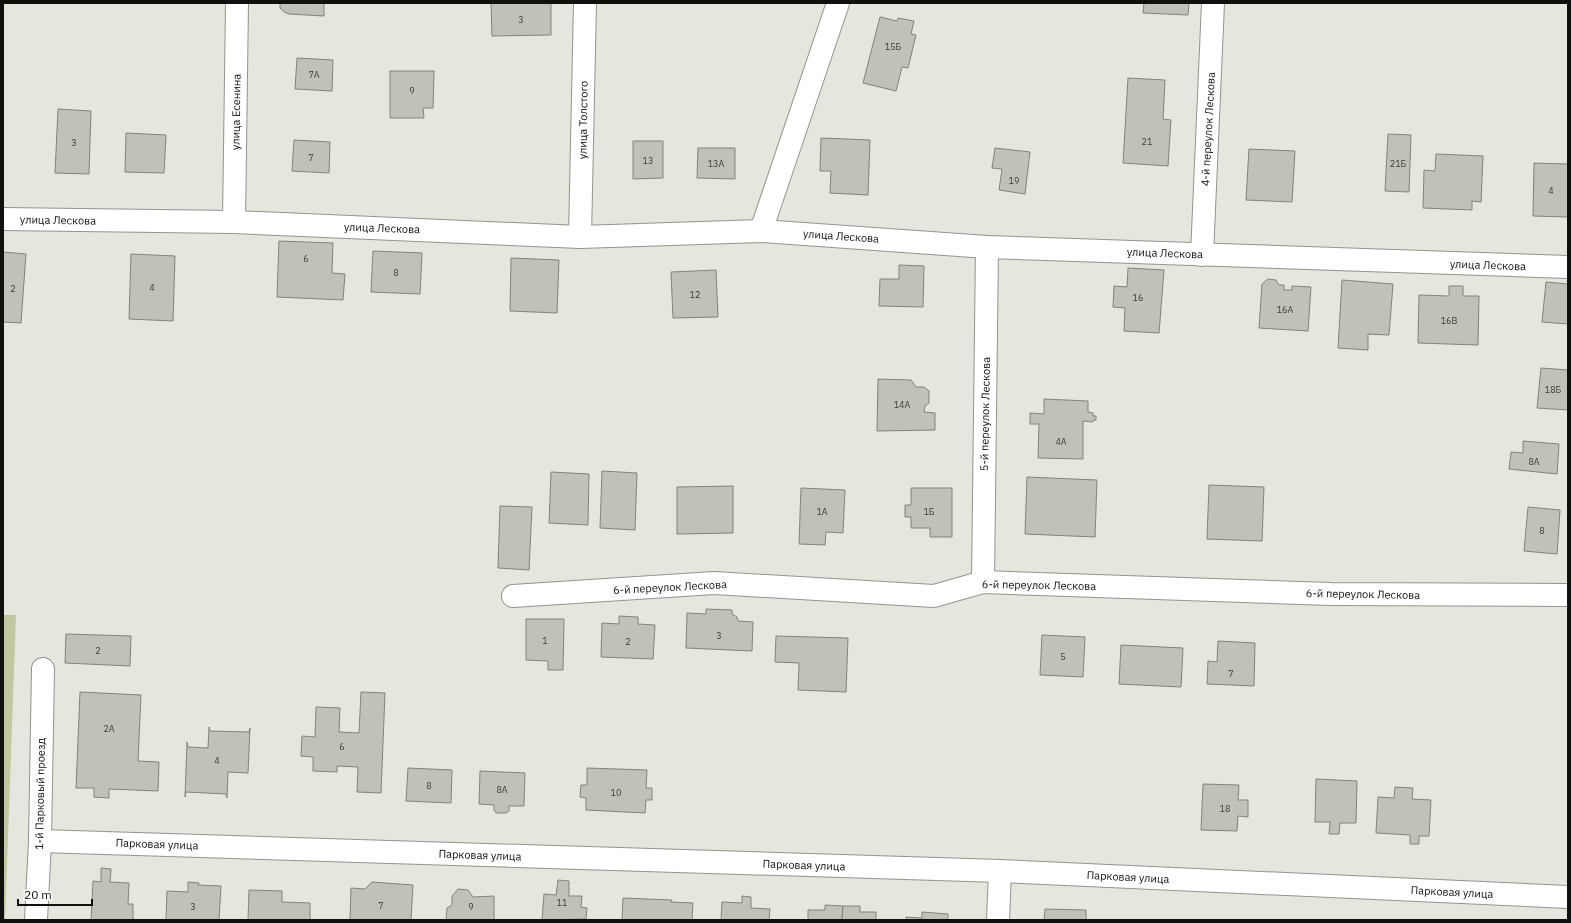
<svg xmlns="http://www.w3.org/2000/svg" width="1571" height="923" font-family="'IBM Plex Sans',sans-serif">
<rect width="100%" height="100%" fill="#e5e7de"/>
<polygon fill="#bfc89f" points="3,615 16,615 5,920 3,920"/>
<g fill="#bfc2b8" stroke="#81847b">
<polygon points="280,3 324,3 324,16 289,14 284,12 280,8"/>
<polygon points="491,3 551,3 551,35 492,36"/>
<polygon points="1144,3 1189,3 1188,15 1143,13"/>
<polygon points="880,17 897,21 898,18 914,21 911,34 916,35 908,68 902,67 896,91 863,83"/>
<polygon points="297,58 333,60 332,91 295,89"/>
<polygon points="390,71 434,71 433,108 423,108 424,118 390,118"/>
<polygon points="1128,78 1165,80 1163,119 1171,120 1168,166 1123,163"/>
<polygon points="58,109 91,111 89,174 55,173"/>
<polygon points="126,133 166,135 164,173 125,172"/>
<polygon points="1388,134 1411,135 1409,192 1385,191"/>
<polygon points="821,138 870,140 868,195 830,193 831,171 820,171"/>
<polygon points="294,140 330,142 329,173 292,171"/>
<polygon points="633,141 663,141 663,178 633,179"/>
<polygon points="698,148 735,148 735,179 697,178"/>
<polygon points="995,148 1030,152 1025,194 999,190 1002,169 992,168"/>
<polygon points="1249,149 1295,151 1292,202 1246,200"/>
<polygon points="1436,154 1483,156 1481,202 1472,201 1472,210 1423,208 1424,170 1435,171"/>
<polygon points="1534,163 1568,164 1568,217 1533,216"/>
<polygon points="279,241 333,243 332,273 345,274 343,300 277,297"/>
<polygon points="373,251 422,253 420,294 371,292"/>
<polygon points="3,252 26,254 21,323 3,322"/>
<polygon points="131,254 175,256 173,321 129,319"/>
<polygon points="511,258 559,260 557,313 510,311"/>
<polygon points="899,265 924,266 923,307 879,306 880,279 899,279"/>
<polygon points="1128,268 1164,270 1159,333 1124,331 1125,308 1113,307 1114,286 1127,287"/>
<polygon points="716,270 718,317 673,318 671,272"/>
<polygon points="1268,279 1276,280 1279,285 1284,285 1284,290 1292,290 1292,286 1311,287 1308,331 1259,328 1262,284"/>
<polygon points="1342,280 1393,284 1389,335 1368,334 1368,350 1338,348"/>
<polygon points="1546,282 1568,284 1568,324 1542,322"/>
<polygon points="1449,286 1463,286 1463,296 1479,296 1478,345 1418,343 1419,295 1449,296"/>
<polygon points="1541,368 1568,370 1568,410 1537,408"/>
<polygon points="878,379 911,380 916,387 924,387 929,391 929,403 925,406 924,412 935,413 935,430 877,431"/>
<polygon points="1044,399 1088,401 1088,412 1093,413 1093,416 1096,416 1096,420 1093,420 1093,422 1083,421 1083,459 1038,458 1039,424 1030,424 1030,413 1044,414"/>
<polygon points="1523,441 1559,444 1557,474 1509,469 1511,452 1523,453"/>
<polygon points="602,471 637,473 635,530 600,528"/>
<polygon points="551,472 589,474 588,525 549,523"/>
<polygon points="1027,477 1097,480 1095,537 1025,534"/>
<polygon points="1209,485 1264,487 1262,541 1207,539"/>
<polygon points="733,486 733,533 677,534 677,487"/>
<polygon points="801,488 845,490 843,533 826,532 825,545 799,544"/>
<polygon points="911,488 952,488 952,537 930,537 930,528 911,528 911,517 905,517 905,505 911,505"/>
<polygon points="500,506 532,507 529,570 498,568"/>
<polygon points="1528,507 1560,510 1557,554 1524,551"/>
<polygon points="706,609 732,610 732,614 737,617 738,621 753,622 752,651 686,648 687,613 706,614"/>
<polygon points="619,616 638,617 638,624 655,625 653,659 601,657 602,623 619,624"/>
<polygon points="526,619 564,619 563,670 548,670 548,661 526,660"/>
<polygon points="66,634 131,636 130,666 65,663"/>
<polygon points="1042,635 1085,637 1083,677 1040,675"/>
<polygon points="776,636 848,638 846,692 798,690 799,663 775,662"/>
<polygon points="1218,641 1255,643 1254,686 1207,684 1208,661 1217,662"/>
<polygon points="1121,645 1183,648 1181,687 1119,684"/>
<polygon points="80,692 141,695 138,761 159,762 158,791 109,789 109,798 94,797 94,788 76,788"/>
<polygon points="361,692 385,693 381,793 357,792 358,767 337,766 337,772 313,771 313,757 301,756 302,736 315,737 316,707 340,708 339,732 359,733"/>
<polygon points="209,727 210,731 249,732 250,728 248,773 228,772 227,798 226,794 186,792 185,797 187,742 188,747 208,748"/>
<polygon points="408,768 452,770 451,803 406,801"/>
<polygon points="587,768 647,770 646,788 652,788 652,800 646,800 645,813 586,810 586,798 580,797 581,785 587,785"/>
<polygon points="480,771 525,773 524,806 509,806 509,811 506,813 496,813 494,810 494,805 479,804"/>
<polygon points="1316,779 1357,781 1356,823 1340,823 1339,834 1329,834 1330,822 1315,822"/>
<polygon points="1203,784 1239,785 1238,800 1248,800 1248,817 1238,816 1237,831 1201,830"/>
<polygon points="1395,787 1413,788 1412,799 1431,800 1429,836 1419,836 1419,844 1410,844 1410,835 1376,833 1378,797 1394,798"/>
<polygon points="101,868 111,869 110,882 129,883 128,904 133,904 133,920 91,920 93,881 101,882"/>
<polygon points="558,880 569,881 569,896 582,896 581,907 587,908 586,919 542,920 544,894 556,895"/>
<polygon points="188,882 199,883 198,885 221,886 219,920 166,920 167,891 188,892"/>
<polygon points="372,882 413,885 411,920 350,920 351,888 365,889"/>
<polygon points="458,889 468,890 473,897 494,896 494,920 448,920 446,918 447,908 452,905 452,896"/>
<polygon points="249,890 282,891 282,902 310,903 310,920 248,920"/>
<polygon points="742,896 751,897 751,908 770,909 769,920 721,920 722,902 742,903"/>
<polygon points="623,898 672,900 671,902 693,903 692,920 622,920"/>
<polygon points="825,905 843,906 842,920 808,920 808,910 825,910"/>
<polygon points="843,906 860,906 860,912 876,912 876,920 842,920"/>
<polygon points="1045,909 1086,910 1086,920 1044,920"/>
<polygon points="922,912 948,914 948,920 906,920 906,917 922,918"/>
</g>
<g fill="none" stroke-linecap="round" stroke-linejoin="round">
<g stroke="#92958c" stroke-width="24">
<g id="minor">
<polyline points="3,219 234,222 580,237 761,231 987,247 1568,267"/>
<polyline points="234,222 237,3"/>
<polyline points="761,231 838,3"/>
<polyline points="580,237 585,3"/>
<polyline points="1202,255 1213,3"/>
<polyline points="983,582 987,247"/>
<polyline points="513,596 714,583 934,596 983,582 1331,594 1568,595"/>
<polyline points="40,841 1000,871 1568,897"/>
<polyline points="36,920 40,841 43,669"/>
<polyline points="998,920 1000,871"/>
</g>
</g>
<use href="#minor" stroke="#fff" stroke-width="22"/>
</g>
<g text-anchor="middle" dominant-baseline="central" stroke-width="3" stroke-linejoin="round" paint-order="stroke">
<g font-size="9" fill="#3c3d38">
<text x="521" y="19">3</text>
<text x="893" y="46">15Б</text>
<text x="314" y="74">7А</text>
<text x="412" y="90">9</text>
<text x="1147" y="141">21</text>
<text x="74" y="142">3</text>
<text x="311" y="157">7</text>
<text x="648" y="160">13</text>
<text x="716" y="163">13А</text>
<text x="1398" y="163">21Б</text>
<text x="1014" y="180">19</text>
<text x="1551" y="190">4</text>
<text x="306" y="258">6</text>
<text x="396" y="272">8</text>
<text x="152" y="287">4</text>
<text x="13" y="288">2</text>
<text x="695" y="294">12</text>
<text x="1138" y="297">16</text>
<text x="1285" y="309">16А</text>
<text x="1449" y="320">16В</text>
<text x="1553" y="389">18Б</text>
<text x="902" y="404">14А</text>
<text x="1061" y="441">4А</text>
<text x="1534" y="461">8А</text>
<text x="822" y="511">1А</text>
<text x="929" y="511">1Б</text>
<text x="1542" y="530">8</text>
<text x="719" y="635">3</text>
<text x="545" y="640">1</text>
<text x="628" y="641">2</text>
<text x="98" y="650">2</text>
<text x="1063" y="656">5</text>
<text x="1231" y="673">7</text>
<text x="109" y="728">2А</text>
<text x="342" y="746">6</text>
<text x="217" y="760">4</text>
<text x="429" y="785">8</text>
<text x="502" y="789">8А</text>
<text x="616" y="792">10</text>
<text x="1225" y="808">18</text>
<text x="562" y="902">11</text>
<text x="381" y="905">7</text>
<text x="193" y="906">3</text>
<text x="471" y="906">9</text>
</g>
<g font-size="11" fill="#10110e" stroke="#fff">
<text transform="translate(236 112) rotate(-89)">улица Есенина</text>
<text transform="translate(583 120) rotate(-89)">улица Толстого</text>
<text transform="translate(1208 129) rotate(-87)">4-й переулок Лескова</text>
<text transform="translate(58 220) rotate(1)">улица Лескова</text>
<text transform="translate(382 228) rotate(2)">улица Лескова</text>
<text transform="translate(841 236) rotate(4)">улица Лескова</text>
<text transform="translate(1165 253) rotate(2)">улица Лескова</text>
<text transform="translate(1488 265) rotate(2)">улица Лескова</text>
<text transform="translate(985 414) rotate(-89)">5-й переулок Лескова</text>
<text transform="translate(1039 585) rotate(1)">6-й переулок Лескова</text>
<text transform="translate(670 587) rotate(-3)">6-й переулок Лескова</text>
<text transform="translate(1363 594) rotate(1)">6-й переулок Лескова</text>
<text transform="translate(40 794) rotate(-89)">1-й Парковый проезд</text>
<text transform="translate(157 844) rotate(2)">Парковая улица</text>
<text transform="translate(480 855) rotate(2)">Парковая улица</text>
<text transform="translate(804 865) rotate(2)">Парковая улица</text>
<text transform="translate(1128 877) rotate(3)">Парковая улица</text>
<text transform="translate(1452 892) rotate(3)">Парковая улица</text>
</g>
</g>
<rect width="1571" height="923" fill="none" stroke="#10110e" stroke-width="8"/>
<path d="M18 899v6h74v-6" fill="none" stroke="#10110e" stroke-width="2"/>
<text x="24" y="899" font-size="12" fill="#10110e" stroke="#ffffff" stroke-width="3" paint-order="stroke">20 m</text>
</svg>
